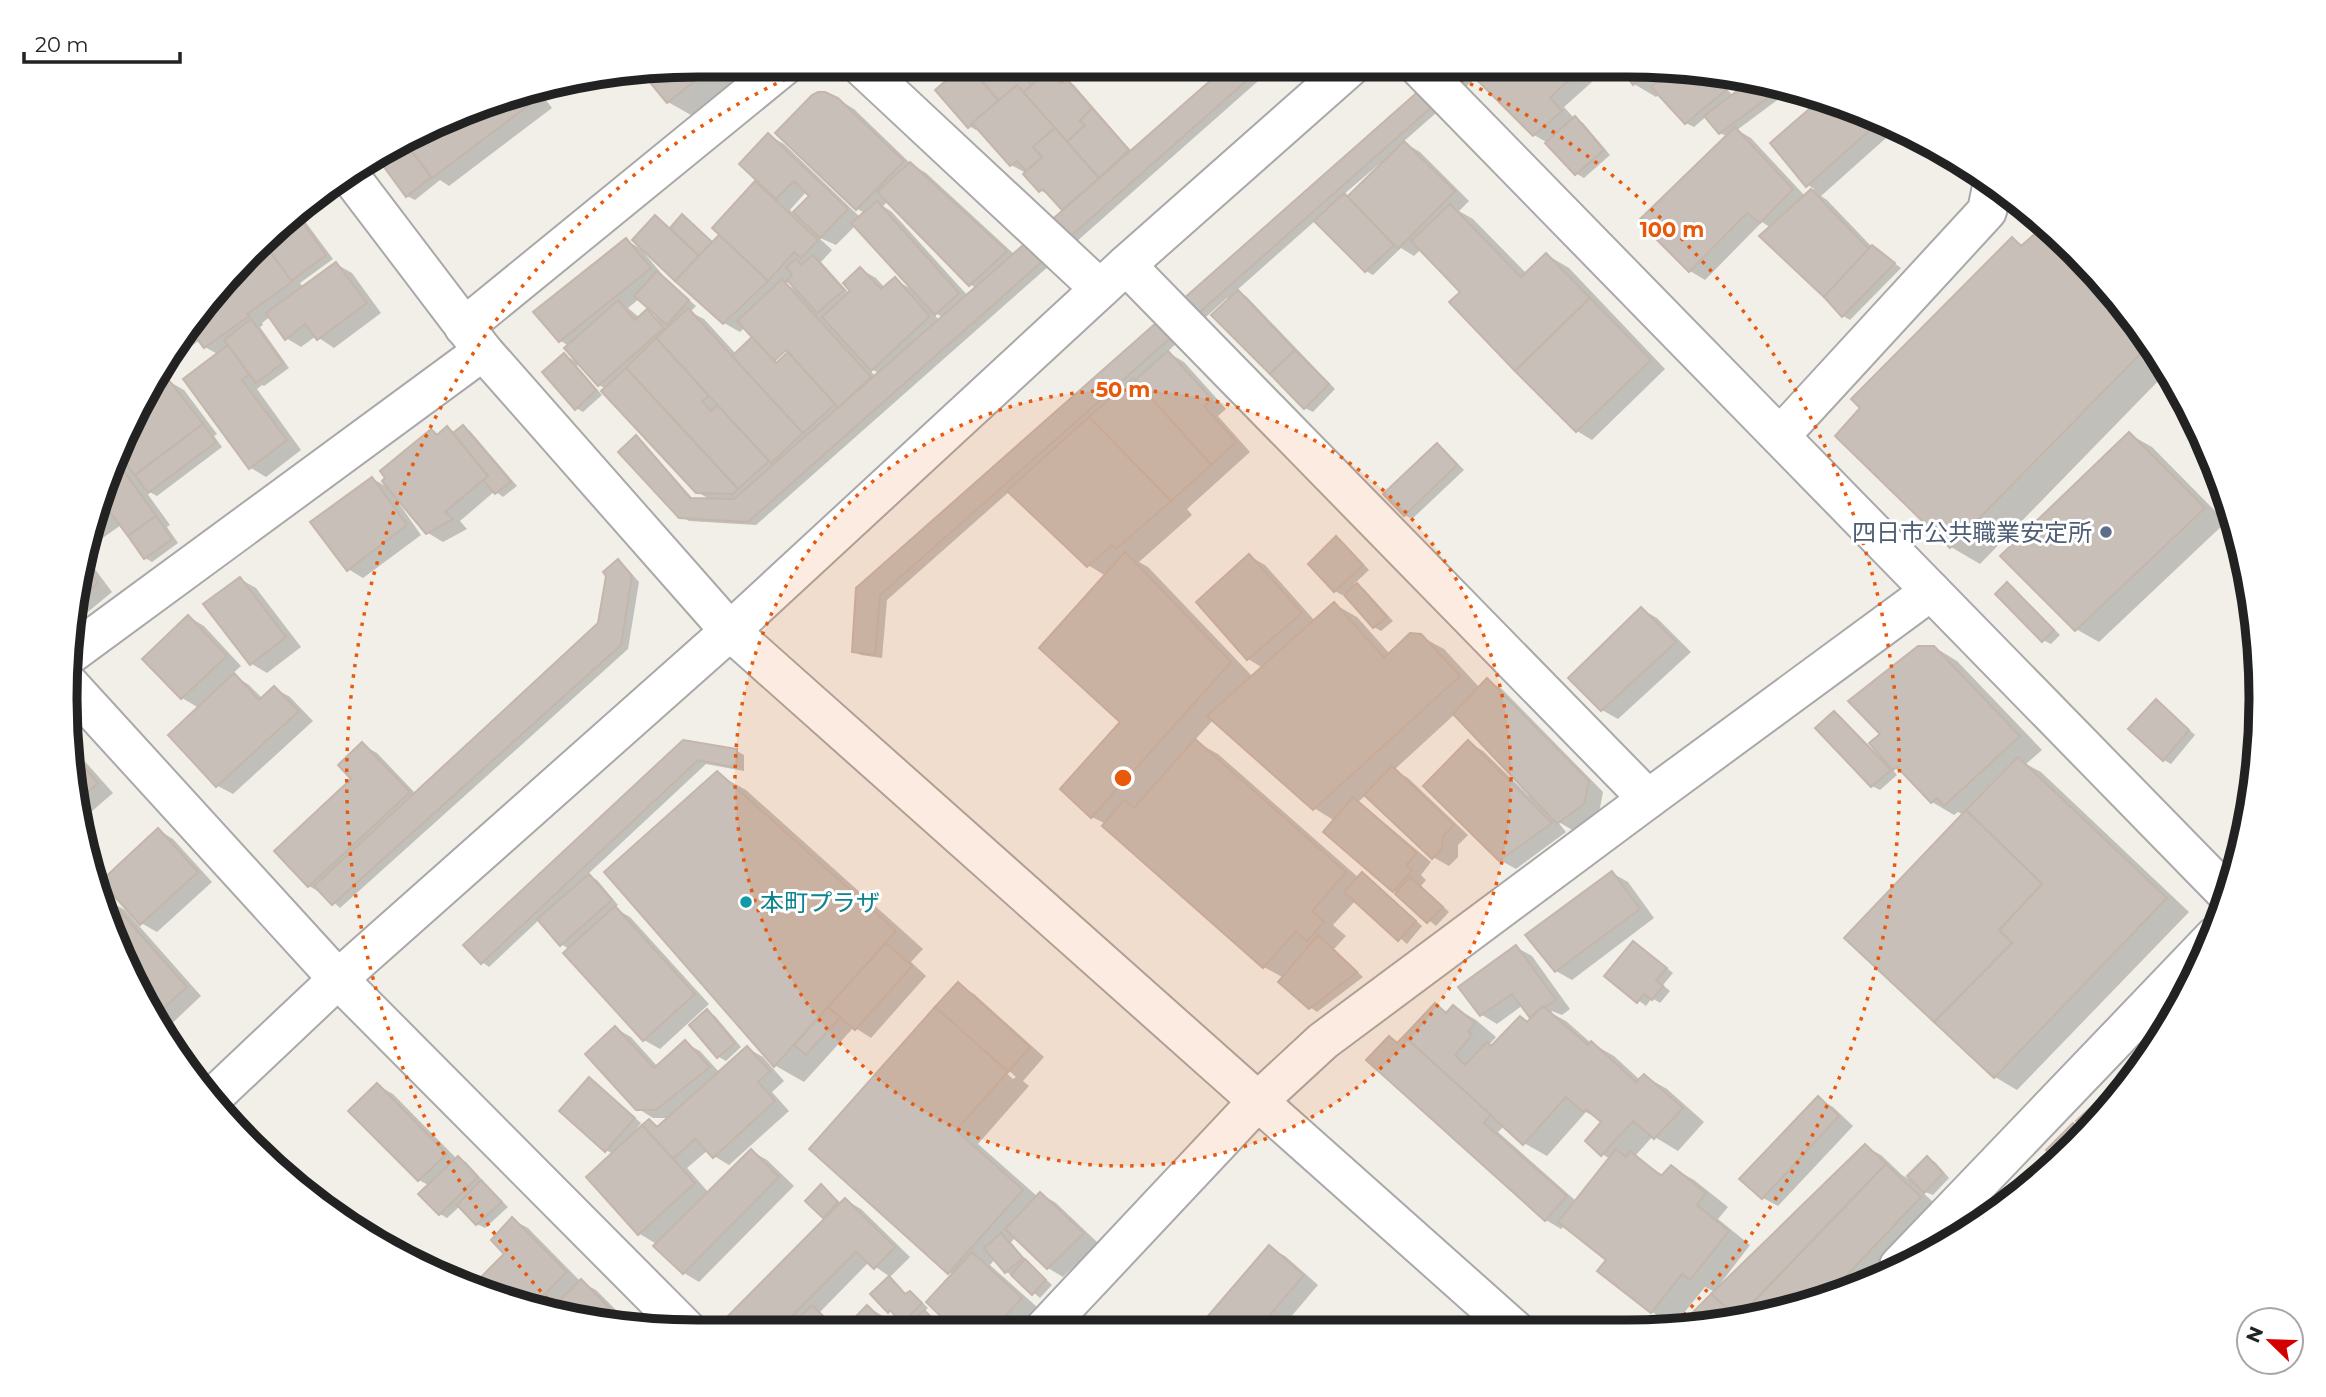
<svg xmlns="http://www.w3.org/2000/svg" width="2326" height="1397" font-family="Montserrat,'Noto Sans JP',sans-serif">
<rect width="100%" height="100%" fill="#f2efe9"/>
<g fill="#0003" fill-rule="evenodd">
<polygon points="698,65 754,65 691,115 668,102 645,74"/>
<path d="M966 65H1062L1070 74 1064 79 1074 85 1132 152 1215 78 1203 65 1275 66 756 525 689 521 681 516 636 438 643 442 694 500H711L697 492 606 389 599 385 580 363 577 366 602 395 583 412 576 408 565 355 578 363 569 346 561 341 536 312 626 240 641 249 656 217 671 229 682 216 714 243 721 235 755 183 767 190 768 135 784 144 860 217 865 213 857 209 837 99 854 109 911 164 926 173 1015 255 1066 210 1054 198 1040 190 1026 173 1011 165 979 128 976 130 969 126ZM1041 70 1046 75 1037 83 1032 77ZM807 191 811 196 794 214 790 210ZM888 201 970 284 977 289 968 296 892 212 883 206ZM856 225 915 291 895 280 885 288 876 278 860 269 850 294 821 262 832 250 818 237 836 245ZM648 253 724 323 740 332 745 327 754 337 736 354 704 319 690 312 696 306 665 278 646 255ZM790 280 799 292 786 284ZM640 298 661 317 660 319 647 312 640 318 628 308ZM931 311H932L944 318 940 321ZM786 347 790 352 776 366 772 361ZM867 367H868L880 374 876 377Z"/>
<path d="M1449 66H1578L1592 82 1564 107 1575 119 1583 123 1610 155 1584 178 1577 174 1548 143 1534 135 1477 77 1403 142 1420 152 1469 201 1459 211 1473 219 1527 274 1547 255 1569 268 1665 369 1592 440 1577 431 1462 292 1421 249 1414 256 1401 248 1373 275 1366 271 1316 220 1236 291 1246 296 1335 389 1313 412 1305 408 1214 315 1230 300 1227 298 1167 352 1184 362 1226 409 1218 416 1250 452 1187 509 1192 515 1139 562 1148 567 1253 677 1263 668 1248 659 1199 602 1249 556 1265 565 1315 621 1334 604 1357 617 1390 654 1420 636 1444 649 1480 688 1487 680 1502 689 1603 792 1599 813 1574 831 1557 821 1566 832 1516 869 1500 860 1468 742 1483 751 1529 796 1532 794 1455 714 1394 770 1408 778 1468 835 1458 845V857L1449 866 1433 857 1366 795 1358 802 1368 809 1431 862 1421 875 1426 880 1421 886 1449 912 1436 926 1397 894 1335 821 1314 808 1213 720 1194 741 1218 754 1359 878 1362 874 1370 879 1422 926 1407 944 1356 900 1333 925 1346 936 1334 949 1363 977 1317 1012 1310 1007 1284 978 1264 967 1104 826 1106 824 1092 817 1062 789 1122 722 1106 576 1088 565 1010 491 887 600 882 658 861 655 853 651 858 588ZM1378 165 1380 167 1348 198 1343 195Z"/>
<polygon points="1621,66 1669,66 1715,75 1733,96 1739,91 1731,86 1722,77 1773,87 1780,98 1737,130 1751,138 1805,196 1814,189 1808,185 1772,143 1825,97 1895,130 1821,196 1827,200 1872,247 1901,268 1850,320 1843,316 1771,228 1762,222 1705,280 1690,271 1728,137 1720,133 1707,116 1694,127 1686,123 1660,94 1656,97 1634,84"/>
<polygon points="1784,89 1805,93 1799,98"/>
<polygon points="539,91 552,108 449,186 440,180 415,200 407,196 380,160 495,98"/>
<polygon points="298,212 333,259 300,283 304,288 336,264 352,273 381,313 334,348 316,336 301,347 286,338 271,316 262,323 263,325 260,327 289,368 264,386 262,385 257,389 301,450 266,477 251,468 185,380 219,355 205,347 200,340 161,367 172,346"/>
<polygon points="2045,228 2076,251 2155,347 2174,383 2164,375 1980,564 1951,547 1838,436 2012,239 2024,246"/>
<polygon points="168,381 184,390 217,434 214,436 222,447 157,496 144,489 170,525 167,527 178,543 152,562 145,558 121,525 90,547 98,495 146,397"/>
<polygon points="463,427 470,431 517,486 503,497 495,491 460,521 467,529 443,542 428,533 400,500 398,502 421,535 363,578 348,569 373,479 391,489 431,431 439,435 447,428 456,433"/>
<polygon points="2129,434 2152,447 2226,522 2099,642 2076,629"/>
<polygon points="1437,445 1444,449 1464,470 1412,519 1405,515"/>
<polygon points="1336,539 1344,543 1369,570 1354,584 1364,589 1393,621 1381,631 1374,627 1345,593 1342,595 1335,591 1310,564"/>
<polygon points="88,560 112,592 83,616 79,615"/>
<polygon points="618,562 625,566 639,582 628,649 340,908 325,895 309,886 353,779 362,745 377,753 416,794 600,624"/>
<polygon points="240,579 256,588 301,647 267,673 252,664"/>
<polygon points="2007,585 2014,589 2060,635 2051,644 2043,640"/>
<polygon points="1641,609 1657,618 1691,652 1618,719 1602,710 1570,678"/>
<polygon points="189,617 204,626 241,666 232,674 249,685 263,699 274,688 290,697 313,721 233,794 218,786 199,708 182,698"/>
<polygon points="1934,647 1957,661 2042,750 2026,764 2041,772 2189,912 2017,1090 1995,1077 1964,815 1958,812 1954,815 1932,802 1908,776 1889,765 1897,775 1880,790 1872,786 1834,713 1841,717 1880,757 1882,755 1882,734"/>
<polygon points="2157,701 2195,735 2171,764 2164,760"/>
<polygon points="684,742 737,751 744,755 744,771 706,764 587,875 597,880 618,905 614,908 630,917 709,1004 660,1049 644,1040 566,953 569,949 561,944 540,919 489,967 482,962"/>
<polygon points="73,748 113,793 84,818"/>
<polygon points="717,774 746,790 923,949 911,962 926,976 871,1038 854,1027 804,1082 776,1066 606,872"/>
<polygon points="158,830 173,839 212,882 157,932 141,923"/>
<polygon points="1612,873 1628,882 1654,918 1572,980 1556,971"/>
<polygon points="109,901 125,910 201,996 166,1029 101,908"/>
<path d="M1516 947 1532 956 1570 1009 1562 1015 1552 1011 1551 1013 1566 1021 1591 1043 1614 1056 1640 1080 1644 1076 1667 1089 1704 1122 1678 1151 1653 1136 1635 1156 1664 1176 1671 1167 1694 1180 1728 1207 1718 1219 1750 1245 1717 1288 1718 1289 1866 1147 1881 1155 1902 1175 1914 1182 1927 1158 1935 1162 1949 1178 1933 1195 1920 1190 1943 1211 1886 1272 1792 1311 1680 1329 1715 1292 1705 1287 1674 1325 1652 1312 1608 1260 1565 1225 1561 1229 1546 1220 1389 1038 1399 1044 1435 1005 1448 1013 1454 1007 1476 1020 1496 1037 1489 1045 1492 1047 1528 1023 1534 1017 1523 1005 1497 1024 1482 1015 1461 987ZM1586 1112 1603 1122 1602 1154 1610 1159 1576 1201 1498 1132 1505 1125 1524 1143 1547 1156Z"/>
<polygon points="1641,947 1673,973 1663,985 1670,991 1660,1003 1652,998 1646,1006 1606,976"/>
<path d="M958 985 974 994 1044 1057 1023 1081 1029 1086 978 1144 1038 1197 1041 1194 1056 1203 1098 1243 1063 1277 1048 1268 1016 1237 1011 1242 1028 1263 1052 1285 1040 1298 1014 1276 1006 1272 995 1259 990 1265 1037 1307 1015 1331H958L953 1275 811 1148ZM956 1023 1016 1077 1013 1079 953 1026Z"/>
<polygon points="708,1011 715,1016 741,1047 726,1061 719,1057 692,1026"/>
<polygon points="615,1028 631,1037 658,1067 685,1043 700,1051 720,1073 747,1048 763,1057 784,1081 772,1092 789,1111 729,1165 714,1156 708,1150 687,1168 709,1193 751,1151 767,1160 794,1186 699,1282 684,1273 658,1245 640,1234 588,1177 613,1154 606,1150 589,1079 641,1123 634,1132 636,1133 649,1121 660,1127 670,1118 653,1118 637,1108"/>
<polygon points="377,1085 393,1094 457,1159 458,1158 466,1162 484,1182 483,1183 508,1207 485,1228 477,1224 460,1206 447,1218 440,1214 430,1186 419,1180 351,1111"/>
<polygon points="1818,1099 1833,1107 1853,1126 1778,1206 1763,1198"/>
<polygon points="821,1187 842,1204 845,1200 861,1209 910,1257 890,1277 869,1262 820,1312 836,1328 833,1331 742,1331 827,1219 824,1217"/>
<polygon points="513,1220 528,1228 581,1282 596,1290 632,1326 494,1298 473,1288 507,1254"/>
<polygon points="1269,1248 1285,1256 1318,1285 1279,1331 1266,1326 1261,1331 1228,1331"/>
<polygon points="889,1278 896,1283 907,1295 910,1293 917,1297 928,1308 924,1312 940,1321 950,1331 906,1331 911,1326 889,1311"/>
<polygon points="867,1307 883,1316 898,1331 844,1331"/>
</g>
<g fill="#c7bfb8" stroke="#c4b6ab" stroke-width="2">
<polygon points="698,65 715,65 667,103 643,74"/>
<polygon points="964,65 968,65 999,101 968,128 935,90"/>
<polygon points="968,65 1020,65 1017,68 1032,85 1023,93 1017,85 999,101"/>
<polygon points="1201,65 1225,66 1211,78"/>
<polygon points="1227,66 1263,66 748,522 679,518 618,452 636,435 690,498 734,499"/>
<polygon points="1447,66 1478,66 880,595 875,655 852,652 856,588"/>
<polygon points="1490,66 1572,66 1577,72 1550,98 1562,111 1533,136 1476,79"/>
<polygon points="1619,66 1654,66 1633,85"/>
<polygon points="1673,67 1713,75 1726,90 1685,124 1651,87"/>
<polygon points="1049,69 1061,83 1066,78 1092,108 1080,121 1085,125 1067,142 1023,93"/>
<polygon points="1749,82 1769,86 1774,93 1719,134 1704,116"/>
<polygon points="1017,85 1055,128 1033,147 1042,157 1026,171 1017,161 1010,166 972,123"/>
<polygon points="533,92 538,98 432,178 407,145 495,98"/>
<polygon points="818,92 825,92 838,98 904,161 856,210 775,133 812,95"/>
<polygon points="1823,97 1832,99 1879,122 1806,187 1770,143"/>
<polygon points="1092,108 1129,150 1099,178 1067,142 1085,125 1080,121"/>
<polygon points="1575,116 1604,150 1575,175 1545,143"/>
<polygon points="1735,127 1793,189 1760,223 1747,213 1689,272 1638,221"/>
<polygon points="1055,128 1099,178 1062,210 1043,189 1039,192 1023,174 1042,157 1033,147"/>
<polygon points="768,133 848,209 820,238 793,212 809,196 794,181 776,199 739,164"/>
<polygon points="1404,141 1455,191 1398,249 1347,197"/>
<polygon points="407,145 431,177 406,197 379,160"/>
<polygon points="910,162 1007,251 969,286 877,192"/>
<polygon points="755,181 818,240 801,258 794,252 768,281 712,228"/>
<polygon points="1811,189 1869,249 1824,297 1759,236"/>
<polygon points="1344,193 1394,245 1365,272 1314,221"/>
<polygon points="877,201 959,293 935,315 851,223"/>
<polygon points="1450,204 1521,277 1546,253 1590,298 1515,371 1449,302 1460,292 1411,241"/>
<polygon points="296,213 326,255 291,281 266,246"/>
<polygon points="682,214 712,242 699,256 670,228"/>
<polygon points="655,215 699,256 675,281 632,240"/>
<polygon points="2045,225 2096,275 2151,343 1950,548 1835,436 1860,408 1851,399 2012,237 2021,246"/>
<polygon points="719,235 768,281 723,324 675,281"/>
<polygon points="626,238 651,268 559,342 533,312"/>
<polygon points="1872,245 1895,263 1842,317 1824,297"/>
<polygon points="266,246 292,282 247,314 249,316 204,348 189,328"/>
<polygon points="813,255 844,290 817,313 787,280 792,275 786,267 796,259 801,265"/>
<polygon points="336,262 367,303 317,340 305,324 285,340 266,313"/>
<polygon points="860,267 881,289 895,277 930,316 871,371 822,317 850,291 843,283"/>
<polygon points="657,271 689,300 667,325 634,296"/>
<polygon points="782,279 871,377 838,408 786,350 774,361 737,321"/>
<polygon points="1238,290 1295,350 1270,374 1211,315"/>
<polygon points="1590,298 1651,360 1576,432 1515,371"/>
<polygon points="618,300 635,320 647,309 664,328 598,386 564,348"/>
<polygon points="688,308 803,433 771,463 656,338"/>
<polygon points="251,319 283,363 256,383 224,340"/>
<polygon points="752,337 776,363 788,352 835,404 803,433 732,356"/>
<polygon points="656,338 709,396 702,401 711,411 717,405 769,461 738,489 626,368"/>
<polygon points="228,345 249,375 242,380 287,440 249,469 183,379"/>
<polygon points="1295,350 1329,384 1304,409 1270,374"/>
<polygon points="1168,351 1212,399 1204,406 1236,442 1211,465 1135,380"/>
<polygon points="564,353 596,390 575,410 542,372"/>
<polygon points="2159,354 2171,378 2168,381 2150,362"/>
<polygon points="626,368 738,489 733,494 696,493 601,391"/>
<polygon points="1133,378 1211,465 1171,501 1089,417"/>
<polygon points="168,379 203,424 135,475 119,454 148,394"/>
<polygon points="1089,417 1171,501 1116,549 1112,545 1087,567 1007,491"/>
<polygon points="203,424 216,442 148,493 135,475"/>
<polygon points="463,425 511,482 495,494 483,480 488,476 453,433"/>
<polygon points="447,426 488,476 445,512 453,519 426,534 382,481 385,478 380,471 431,429 437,435"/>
<polygon points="2129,432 2205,508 2075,631 2000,556"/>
<polygon points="1437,443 1457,465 1404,516 1383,494"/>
<polygon points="116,460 156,516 128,536 98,496"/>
<polygon points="372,477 407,525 347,571 310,522"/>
<polygon points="156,516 172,539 144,559 128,536"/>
<polygon points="1336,536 1363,565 1334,592 1308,564"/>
<polygon points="1125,552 1231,662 1091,818 1060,789 1120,722 1039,648"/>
<polygon points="1249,554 1302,613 1247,660 1196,602"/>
<polygon points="618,559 632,576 621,645 332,905 314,886 598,623 606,576 603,572"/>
<polygon points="86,568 98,583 82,596"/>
<polygon points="240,577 286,637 250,665 203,604"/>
<polygon points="2007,582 2054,630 2042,642 1995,594"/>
<polygon points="1357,583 1387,617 1373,628 1344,595"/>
<polygon points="1334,602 1384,658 1410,633 1421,634 1460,676 1313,810 1207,716"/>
<polygon points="1641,607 1676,642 1601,711 1568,678"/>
<polygon points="188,615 227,656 181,699 142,659"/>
<polygon points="1918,646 1934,646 2020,736 1944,806 1937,798 1931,803 1897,767 1893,770 1869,743 1880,734 1848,701"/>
<polygon points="234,673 259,700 274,686 299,711 216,787 168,735"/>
<polygon points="1487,678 1589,781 1584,804 1557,824 1453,714"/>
<polygon points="2156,699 2189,730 2163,761 2128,729"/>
<polygon points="1834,711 1891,770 1871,787 1815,728"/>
<polygon points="1195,739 1346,872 1312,911 1324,922 1307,941 1296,931 1263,968 1102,826 1124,800 1134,808"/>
<polygon points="683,740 737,749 737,768 698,760 481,964 463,945"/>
<polygon points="1468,740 1552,823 1499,861 1423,786"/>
<polygon points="362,742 410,792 308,887 274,851 351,779 338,765"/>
<polygon points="74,756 98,783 81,798"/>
<polygon points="2018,757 2167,898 1994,1078 1934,1022 2012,943 1999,930 2042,884 1966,810"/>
<polygon points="1392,766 1454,825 1443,836 1442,848 1432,859 1364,795"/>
<polygon points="717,771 896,931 774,1067 604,872"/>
<polygon points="1353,797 1417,853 1406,865 1412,870 1393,892 1323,832"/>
<polygon points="1966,810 2042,884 1999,930 2012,943 1934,1022 1844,938"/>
<polygon points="158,828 198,872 140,925 101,881"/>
<polygon points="1612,871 1640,909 1555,972 1525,935"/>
<polygon points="1362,872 1416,921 1398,941 1344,892"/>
<polygon points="589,874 612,900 560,946 537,919"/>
<polygon points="1410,877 1443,907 1427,923 1395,894"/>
<polygon points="109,899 187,987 158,1013 101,907"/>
<polygon points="615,906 695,994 643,1041 563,953"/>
<polygon points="1318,935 1357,972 1309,1009 1278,982"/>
<polygon points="1633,941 1667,968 1656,980 1663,986 1652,1000 1644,994 1637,1003 1604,976"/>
<polygon points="886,943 912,966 855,1030 828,1007"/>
<polygon points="1516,945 1556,1000 1545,1007 1543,1006 1530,1018 1512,994 1480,1016 1458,987"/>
<polygon points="958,982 1030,1047 1008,1072 935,1007"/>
<polygon points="1435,1003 1446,1013 1453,1005 1475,1023 1468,1031 1472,1035 1455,1055 1465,1065 1487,1042 1491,1046 1520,1016 1527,1022 1543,1006 1588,1045 1591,1041 1636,1082 1644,1074 1683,1108 1654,1139 1633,1121 1601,1156 1585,1141 1601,1122 1586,1109 1583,1112 1566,1097 1523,1145 1404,1036"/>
<polygon points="828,1007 840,1017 806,1055 794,1045"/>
<polygon points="935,1007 1008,1072 956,1130 1023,1190 948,1274 809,1149"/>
<polygon points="707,1009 735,1043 717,1058 689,1025"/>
<polygon points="615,1026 654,1068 685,1040 710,1067 656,1110 636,1110 585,1054"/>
<polygon points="1389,1036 1397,1043 1404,1036 1491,1115 1484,1123 1567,1196 1545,1221 1366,1060"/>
<polygon points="747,1046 770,1071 758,1082 775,1101 713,1158 695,1139 673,1159 642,1125 649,1119 657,1127"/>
<polygon points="2125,1075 2130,1079 2085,1130 2076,1121"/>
<polygon points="589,1077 635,1118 605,1152 559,1111"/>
<polygon points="377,1083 447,1154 418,1181 348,1111"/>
<polygon points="1818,1096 1839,1116 1762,1199 1739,1179"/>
<polygon points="2073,1123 2083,1133 2058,1161 2046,1150"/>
<polygon points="642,1125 695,1183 638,1235 586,1177"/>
<polygon points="1865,1144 1886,1164 1738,1318 1711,1294"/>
<polygon points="751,1149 779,1177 683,1274 653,1246"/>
<polygon points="1616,1149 1626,1157 1630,1151 1661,1176 1671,1165 1706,1193 1697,1205 1729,1231 1690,1280 1682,1274 1651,1313 1597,1271 1606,1260 1558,1222"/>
<polygon points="458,1156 478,1177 439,1215 418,1194"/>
<polygon points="1927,1156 1943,1173 1924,1193 1907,1176"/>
<polygon points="1886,1164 1921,1197 1828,1295 1792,1311 1677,1328 1711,1294 1738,1318"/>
<polygon points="481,1180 502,1202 476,1225 457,1205"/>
<polygon points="821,1184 838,1202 823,1218 805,1201"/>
<polygon points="2013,1189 2018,1194 1991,1214 1991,1213"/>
<polygon points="1040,1192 1084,1233 1047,1269 1005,1229"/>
<polygon points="845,1198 895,1247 874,1269 856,1252 777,1331 740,1331 726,1318"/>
<polygon points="512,1217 567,1272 533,1306 494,1298 471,1287 504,1254 491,1240"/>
<polygon points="1001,1233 1023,1258 1005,1273 984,1248"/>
<polygon points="1269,1245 1304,1275 1261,1325 1251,1316 1239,1331 1225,1331 1208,1316"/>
<polygon points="972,1252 1022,1298 991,1331 956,1331 926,1302"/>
<polygon points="1025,1259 1046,1280 1032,1295 1011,1275"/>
<polygon points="889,1276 905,1294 910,1291 922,1303 902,1323 890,1310 888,1313 870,1294"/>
<polygon points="581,1279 626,1325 550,1310"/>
<polygon points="812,1305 830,1323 821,1331 786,1331"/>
<polygon points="867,1305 894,1331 842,1331"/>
<polygon points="924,1310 946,1331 903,1331"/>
</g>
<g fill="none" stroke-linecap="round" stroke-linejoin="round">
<g stroke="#a9a9a9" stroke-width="42">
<g id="minor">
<polyline points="860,65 1100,289"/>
<polyline points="1418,66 2227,894"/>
<polyline points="350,176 483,351 730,631 1516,1331"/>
<polyline points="1126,265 1648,799"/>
<polyline points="464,327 785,65"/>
<polyline points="1780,436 1987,211 1993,182"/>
<polyline points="72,653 483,351"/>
<polyline points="67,682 338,979 688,1331"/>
<polyline points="211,1099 338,979 730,631 1126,265 1351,66"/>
<polyline points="1899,1266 2214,937"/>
<polyline points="1042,1331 1257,1102 1323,1041 1648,799 1931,591"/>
</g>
</g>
<use href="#minor" stroke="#fff" stroke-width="38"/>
</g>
<circle cx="1123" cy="778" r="388" fill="#e8590c" fill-opacity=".12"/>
<g fill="none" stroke="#e8590c" stroke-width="3.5" stroke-dasharray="3.5 7">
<circle cx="1123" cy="778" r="388"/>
<path d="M555 1307A776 776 0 0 1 814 66M1432 66A776 776 0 0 1 1672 1327"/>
</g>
<circle fill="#5c6f8a" stroke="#fff" stroke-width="2.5" cx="2106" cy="532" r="7"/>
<circle fill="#0f9aa8" stroke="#fff" stroke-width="2.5" cx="746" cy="902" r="7"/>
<g text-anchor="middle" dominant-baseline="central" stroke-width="6" stroke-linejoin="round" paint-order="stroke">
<g font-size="24" fill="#4e5e75" stroke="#fff" text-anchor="end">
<text x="2092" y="532">四日市公共職業安定所</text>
</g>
<g font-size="24" fill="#0d838f" stroke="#fff" text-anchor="start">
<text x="760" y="902">本町プラザ</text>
</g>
</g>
<path d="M0 0H2326V1397H0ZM698 77H1628A621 621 0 0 1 2249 698V699A621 621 0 0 1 1628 1320H698A621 621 0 0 1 77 699V698A621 621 0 0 1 698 77Z" fill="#fff" fill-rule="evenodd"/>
<path fill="none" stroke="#222" stroke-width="9" d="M698 77H1628A621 621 0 0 1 2249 698V699A621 621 0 0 1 1628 1320H698A621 621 0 0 1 77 699V698A621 621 0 0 1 698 77Z"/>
<circle cx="1123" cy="778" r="10" fill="#e8590c" stroke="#fff" stroke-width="3.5"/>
<g font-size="21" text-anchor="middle" font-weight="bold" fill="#e8590c" stroke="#fff" stroke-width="6" stroke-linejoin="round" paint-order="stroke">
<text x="1672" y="237">100 m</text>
<text x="1123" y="397">50 m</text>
</g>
<g transform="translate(2270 1341) rotate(293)"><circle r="33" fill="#ffffff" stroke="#a7a7a7" stroke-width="2"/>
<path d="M0-5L12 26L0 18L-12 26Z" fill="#d40000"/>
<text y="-10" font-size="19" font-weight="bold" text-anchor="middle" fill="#222222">N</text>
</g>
<path d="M24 52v10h156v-10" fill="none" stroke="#222222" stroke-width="3.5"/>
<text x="35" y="52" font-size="21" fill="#222222" stroke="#ffffff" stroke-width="5" paint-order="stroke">20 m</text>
</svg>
